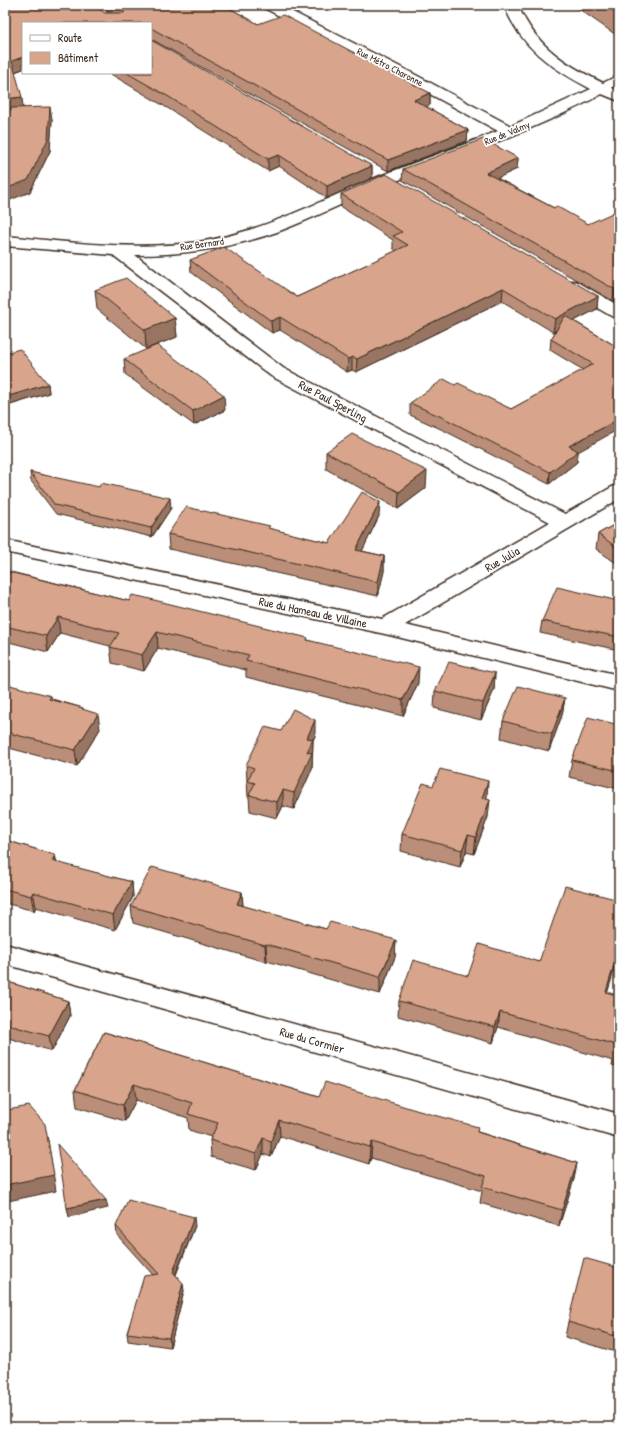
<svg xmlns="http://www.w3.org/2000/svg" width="624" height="1432" font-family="'Patrick Hand',sans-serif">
<rect width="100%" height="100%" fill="#fff"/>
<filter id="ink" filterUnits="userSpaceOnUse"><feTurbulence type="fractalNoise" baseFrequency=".025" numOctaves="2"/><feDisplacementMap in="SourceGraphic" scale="8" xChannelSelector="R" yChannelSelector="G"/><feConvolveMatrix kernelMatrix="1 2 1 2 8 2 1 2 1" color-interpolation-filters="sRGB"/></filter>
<g filter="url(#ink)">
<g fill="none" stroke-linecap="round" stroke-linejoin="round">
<g stroke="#3b2a1e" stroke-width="3">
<polygon id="lane" points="619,75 619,84 601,93 595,89 597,86"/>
</g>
<g stroke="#3b2a1e" stroke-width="3">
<g id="street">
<path d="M262 5H279L414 74 511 126 591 89C551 68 521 48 504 5H518C538 53 575 69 619 91V101L602 94C536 130 466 153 396 181 356 196 318 217 277 232 231 248 184 255 135 255L283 368 565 514 612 487 619 485V499L405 625 619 675V691L385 634 5 552V540L382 619 550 522 271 376 113 255 5 246V236C69 242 134 251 198 242 258 233 312 205 368 181 411 163 455 149 498 131L404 80 264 8Z"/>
<polygon points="572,281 578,282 619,306 619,318 613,317 566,290 564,286 566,282"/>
<polygon points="5,944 619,1114 619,1138 5,964"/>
</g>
</g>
<use href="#lane" fill="#fff" fill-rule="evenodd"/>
<use href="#street" fill="#fff" fill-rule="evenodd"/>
</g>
<g fill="#ba8e78" stroke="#3b2a1e">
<polygon points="5,5 105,13 111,13 99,5 224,5 258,24 430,93 430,105 425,106 468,130 467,141 388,171 151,39 151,23 23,23 23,69 15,72 23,108 52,119 50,151 30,192 10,110 5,110"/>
<polygon points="577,5 619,5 619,37 576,7"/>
<polygon points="109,73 151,73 372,166 372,178 327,198 279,166 268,171 169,109"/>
<polygon points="518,158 517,169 497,178 554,208 588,224 619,297 613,301 402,180 403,169"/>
<polygon points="341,194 598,296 597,309 574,321 619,348 578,452 577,462 549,484 443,430 410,415 410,403 455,385 511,409 583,370 550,350 551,339 556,331 553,332 502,301 356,372 352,370 347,372 280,330 272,333 191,272 190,260 297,297 396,251 393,248 393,240 341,207"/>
<polygon points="95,290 175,318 177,337 146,349 97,309"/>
<polygon points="5,353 48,384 49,393 10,405 5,398"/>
<polygon points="124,359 225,410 194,425 125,374"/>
<polygon points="326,452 426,488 398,509 326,469"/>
<polygon points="30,472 171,508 152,537 56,514 31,481"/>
<polygon points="379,516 362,551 384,556 384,571 378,596 169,549 168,534 270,529 329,543"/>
<polygon points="619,522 619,565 596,549 598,534"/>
<polygon points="5,561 7,571 129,601 308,640 418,683 403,716 246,677 246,670 158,648 144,671 112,663 110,646 60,633 48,652 5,641"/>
<polygon points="619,601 619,650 540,633 542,621"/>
<polygon points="495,673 494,690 481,720 434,708 435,691"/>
<polygon points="5,691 51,696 52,699 83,708 83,709 100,729 77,766 5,747"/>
<polygon points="565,698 562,715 549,751 501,738 503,721"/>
<polygon points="619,725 619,789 569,777 572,760"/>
<polygon points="281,731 315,736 313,740 312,769 294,809 283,806 277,818 250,811 249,797 248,797 246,765"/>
<polygon points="487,798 486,799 488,817 474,854 466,852 460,867 401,851 402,834"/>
<polygon points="5,840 55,855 57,863 132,882 133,897 115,930 36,907 34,911 5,903"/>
<polygon points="242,892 243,906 326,929 396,940 395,957 380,994 267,961 266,962 133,923 131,906"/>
<polygon points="619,900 619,954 607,992 619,996 619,1068 612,1066 613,1061 498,1027 493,1043 398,1016 399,1001 468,976 539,962"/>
<polygon points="5,981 68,1001 70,1016 52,1051 5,1037"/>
<polygon points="104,1032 319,1097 478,1132 577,1163 574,1179 559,1226 480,1203 482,1191 371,1158 369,1164 280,1136 271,1157 263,1154 256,1170 211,1157 210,1140 211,1137 189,1130 188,1118 136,1100 125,1121 77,1107 75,1090"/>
<polygon points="116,1226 195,1226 176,1275 184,1291 170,1347 128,1341 127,1333 153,1275 117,1235"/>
<polygon points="619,1268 619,1353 565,1337 568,1322"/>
</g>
<g fill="#977462" stroke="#3b2a1e">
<polygon points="23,57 23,69 14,72 12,61"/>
<polygon points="430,93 430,105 413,112 414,100"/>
<polygon points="22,97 23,109 5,110 5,99"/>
<polygon points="50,107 52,119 50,151 30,192 5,202 5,189"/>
<polygon points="468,130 467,141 388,171 388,160"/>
<polygon points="279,155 279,166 268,171 268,159"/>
<polygon points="518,158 517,169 485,184 486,173"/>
<polygon points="372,166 372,178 327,198 327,186"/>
<polygon points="619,287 619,297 613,301 614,289"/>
<polygon points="503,288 502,301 356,372 357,359"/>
<polygon points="598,296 597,309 553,332 555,319"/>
<polygon points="280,317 280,330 272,333 271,321"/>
<polygon points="175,318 177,337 146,349 145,330"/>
<polygon points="352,357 352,370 347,372 348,359"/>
<polygon points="48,384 49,393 10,405 9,396"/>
<polygon points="224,395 225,410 194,425 193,411"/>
<polygon points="619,419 619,429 578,452 577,462 549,484 550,472 569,446"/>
<polygon points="6,467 8,481 5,485 5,468"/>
<polygon points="427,471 426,488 398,509 399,492"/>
<polygon points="170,498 171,508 152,537 151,528"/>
<polygon points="380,502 379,516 356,564 356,550"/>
<polygon points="384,556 384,571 378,596 378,582"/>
<polygon points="5,561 8,577 5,581"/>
<polygon points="58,617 60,633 48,652 46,636"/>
<polygon points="157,632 158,648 144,671 142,655"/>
<polygon points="419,667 418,683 403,716 403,700"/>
<polygon points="495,673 494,690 481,720 483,703"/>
<polygon points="565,698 562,715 549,751 552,734"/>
<polygon points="98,714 100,729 77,766 75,750"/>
<polygon points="315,720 315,736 313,740 312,769 294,809 294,793 307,738"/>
<polygon points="488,781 487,798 480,815 482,798"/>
<polygon points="283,790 283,806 277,818 277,802"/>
<polygon points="490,800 488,817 474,854 476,837"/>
<polygon points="468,835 466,852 460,867 462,850"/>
<polygon points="55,855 58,870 52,861"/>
<polygon points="132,882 133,897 115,930 113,915"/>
<polygon points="33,892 36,907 34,911 31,896"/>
<polygon points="242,892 243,909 237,904"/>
<polygon points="396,940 395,957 380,994 380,977"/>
<polygon points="266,944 267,961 266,962 265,945"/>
<polygon points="619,948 619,954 603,1008 606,992"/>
<polygon points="68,1001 70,1016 52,1051 49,1036"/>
<polygon points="500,1012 498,1027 493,1043 495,1027"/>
<polygon points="134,1084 136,1100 125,1121 123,1105"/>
<polygon points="279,1120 280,1136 271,1157 271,1141"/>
<polygon points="263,1138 263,1154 256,1170 256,1154"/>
<polygon points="48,1140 56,1191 8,1201 5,1185"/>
<polygon points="372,1142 371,1158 369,1164 370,1147"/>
<polygon points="577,1163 574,1179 559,1226 562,1210"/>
<polygon points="106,1200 108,1208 69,1217 67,1208"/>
<polygon points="194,1217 195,1226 173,1280 173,1272"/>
<polygon points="183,1283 184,1291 170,1347 169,1338"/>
</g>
<g fill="#d8a58c" stroke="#3b2a1e">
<polygon points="5,5 93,5 105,13 124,13 124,11 115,5 224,5 258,24 283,15 430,93 414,100 468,130 388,160 151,28 151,23 23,23 23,57 12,61 22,97 5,99"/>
<polygon points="151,40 372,166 327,186 279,155 268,159 169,97 127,73 151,73"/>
<polygon points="50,107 48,139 28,180 5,189 5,125 11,108"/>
<polygon points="483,139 518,158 486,173 554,208 556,206 588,224 619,210 619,287 614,289 403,169"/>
<polygon points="386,174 598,296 555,319 503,288 357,359 352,357 348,359 280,317 271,321 190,260 224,247 297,297 408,245 393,236 402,232 341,194"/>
<polygon points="126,278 175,318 145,330 95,290"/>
<polygon points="565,316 619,348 619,419 569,446 578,451 550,472 444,418 410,403 444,379 455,385 458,383 511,409 593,364 551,339"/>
<polygon points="157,345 224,395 193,411 124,359"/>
<polygon points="20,349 48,384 9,396 5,391 5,353"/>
<polygon points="352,434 427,471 399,492 326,452"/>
<polygon points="30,472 99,487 101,483 170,498 151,528 55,505"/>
<polygon points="362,492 380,502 356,550 384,556 378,582 168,534 186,507 270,526 268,528 329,543"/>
<polygon points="619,522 619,549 598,534"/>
<polygon points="5,571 129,601 132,595 142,597 308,638 307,640 419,667 403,700 246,661 249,655 157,632 142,655 110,647 119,633 58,617 46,636 5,626"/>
<polygon points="557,587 619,601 619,637 542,621"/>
<polygon points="449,662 495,673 483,703 435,691"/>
<polygon points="10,685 51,696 49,699 83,708 82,709 98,714 75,750 5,732 5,691 6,691"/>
<polygon points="518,686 565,698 552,734 503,721"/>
<polygon points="293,709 315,720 307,738 313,739 307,752 312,753 294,793 283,790 277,802 249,795 255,783 247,781 254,768 246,765 265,727 281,731"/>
<polygon points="588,717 619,725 619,771 572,760"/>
<polygon points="440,769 488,781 482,798 490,800 476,837 468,835 462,850 402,834 423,783 433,786"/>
<polygon points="5,840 55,855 52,861 132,882 113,915 33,892 31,896 5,889"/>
<polygon points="152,867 242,892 237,904 326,929 330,922 396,940 380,977 266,944 265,945 131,906"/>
<polygon points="565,886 619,900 619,948 606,992 619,996 619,1052 615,1051 616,1045 500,1012 495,1027 399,1001 413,960 468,976 479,944 539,962"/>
<polygon points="5,981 68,1001 49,1036 5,1024"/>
<polygon points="104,1032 319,1097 325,1082 419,1111 478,1127 477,1132 577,1163 562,1210 482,1187 486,1176 372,1142 370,1147 279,1120 271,1141 263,1138 256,1154 210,1140 218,1123 188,1114 192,1103 134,1084 123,1105 75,1090"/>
<polygon points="29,1106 45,1124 54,1175 5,1185 5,1120 9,1119 8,1110"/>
<polygon points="57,1144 106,1200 67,1208"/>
<polygon points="128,1200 194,1217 173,1272 183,1283 169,1338 127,1333 144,1276 159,1274 116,1226"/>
<polygon points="584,1258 619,1268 619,1337 568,1322"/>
</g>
</g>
<g text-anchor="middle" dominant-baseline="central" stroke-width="3.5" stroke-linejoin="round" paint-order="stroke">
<g font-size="10" fill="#3b2a1e" stroke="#fff">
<text transform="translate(390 67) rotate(27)">Rue Métro Charonne</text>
<text transform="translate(507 133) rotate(-22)">Rue de Valmy</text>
<text transform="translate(202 244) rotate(-8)">Rue Bernard</text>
</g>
<g font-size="12" fill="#3b2a1e" stroke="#fff">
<text transform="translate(333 401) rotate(28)">Rue Paul Sperling</text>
<text transform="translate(502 559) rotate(-30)">Rue Julia</text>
<text transform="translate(313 612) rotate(12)">Rue du Hameau de Villaine</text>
<text transform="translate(312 1040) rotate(16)">Rue du Cormier</text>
</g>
</g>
<rect width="624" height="1432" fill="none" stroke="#fff" stroke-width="20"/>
<rect x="10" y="10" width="604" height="1412" fill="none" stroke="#3b2a1e" stroke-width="1.5" filter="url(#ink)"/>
<rect x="22" y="22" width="130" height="52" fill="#ffffff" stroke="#b1aaa5"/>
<rect x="30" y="35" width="20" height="6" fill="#ffffff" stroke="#b1aaa5"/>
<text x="58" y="42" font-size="12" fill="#3b2a1e">Route</text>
<rect x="30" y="52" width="20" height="12" fill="#d8a58c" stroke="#b1aaa5"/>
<text x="58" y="62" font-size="12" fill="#3b2a1e">Bâtiment</text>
</svg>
